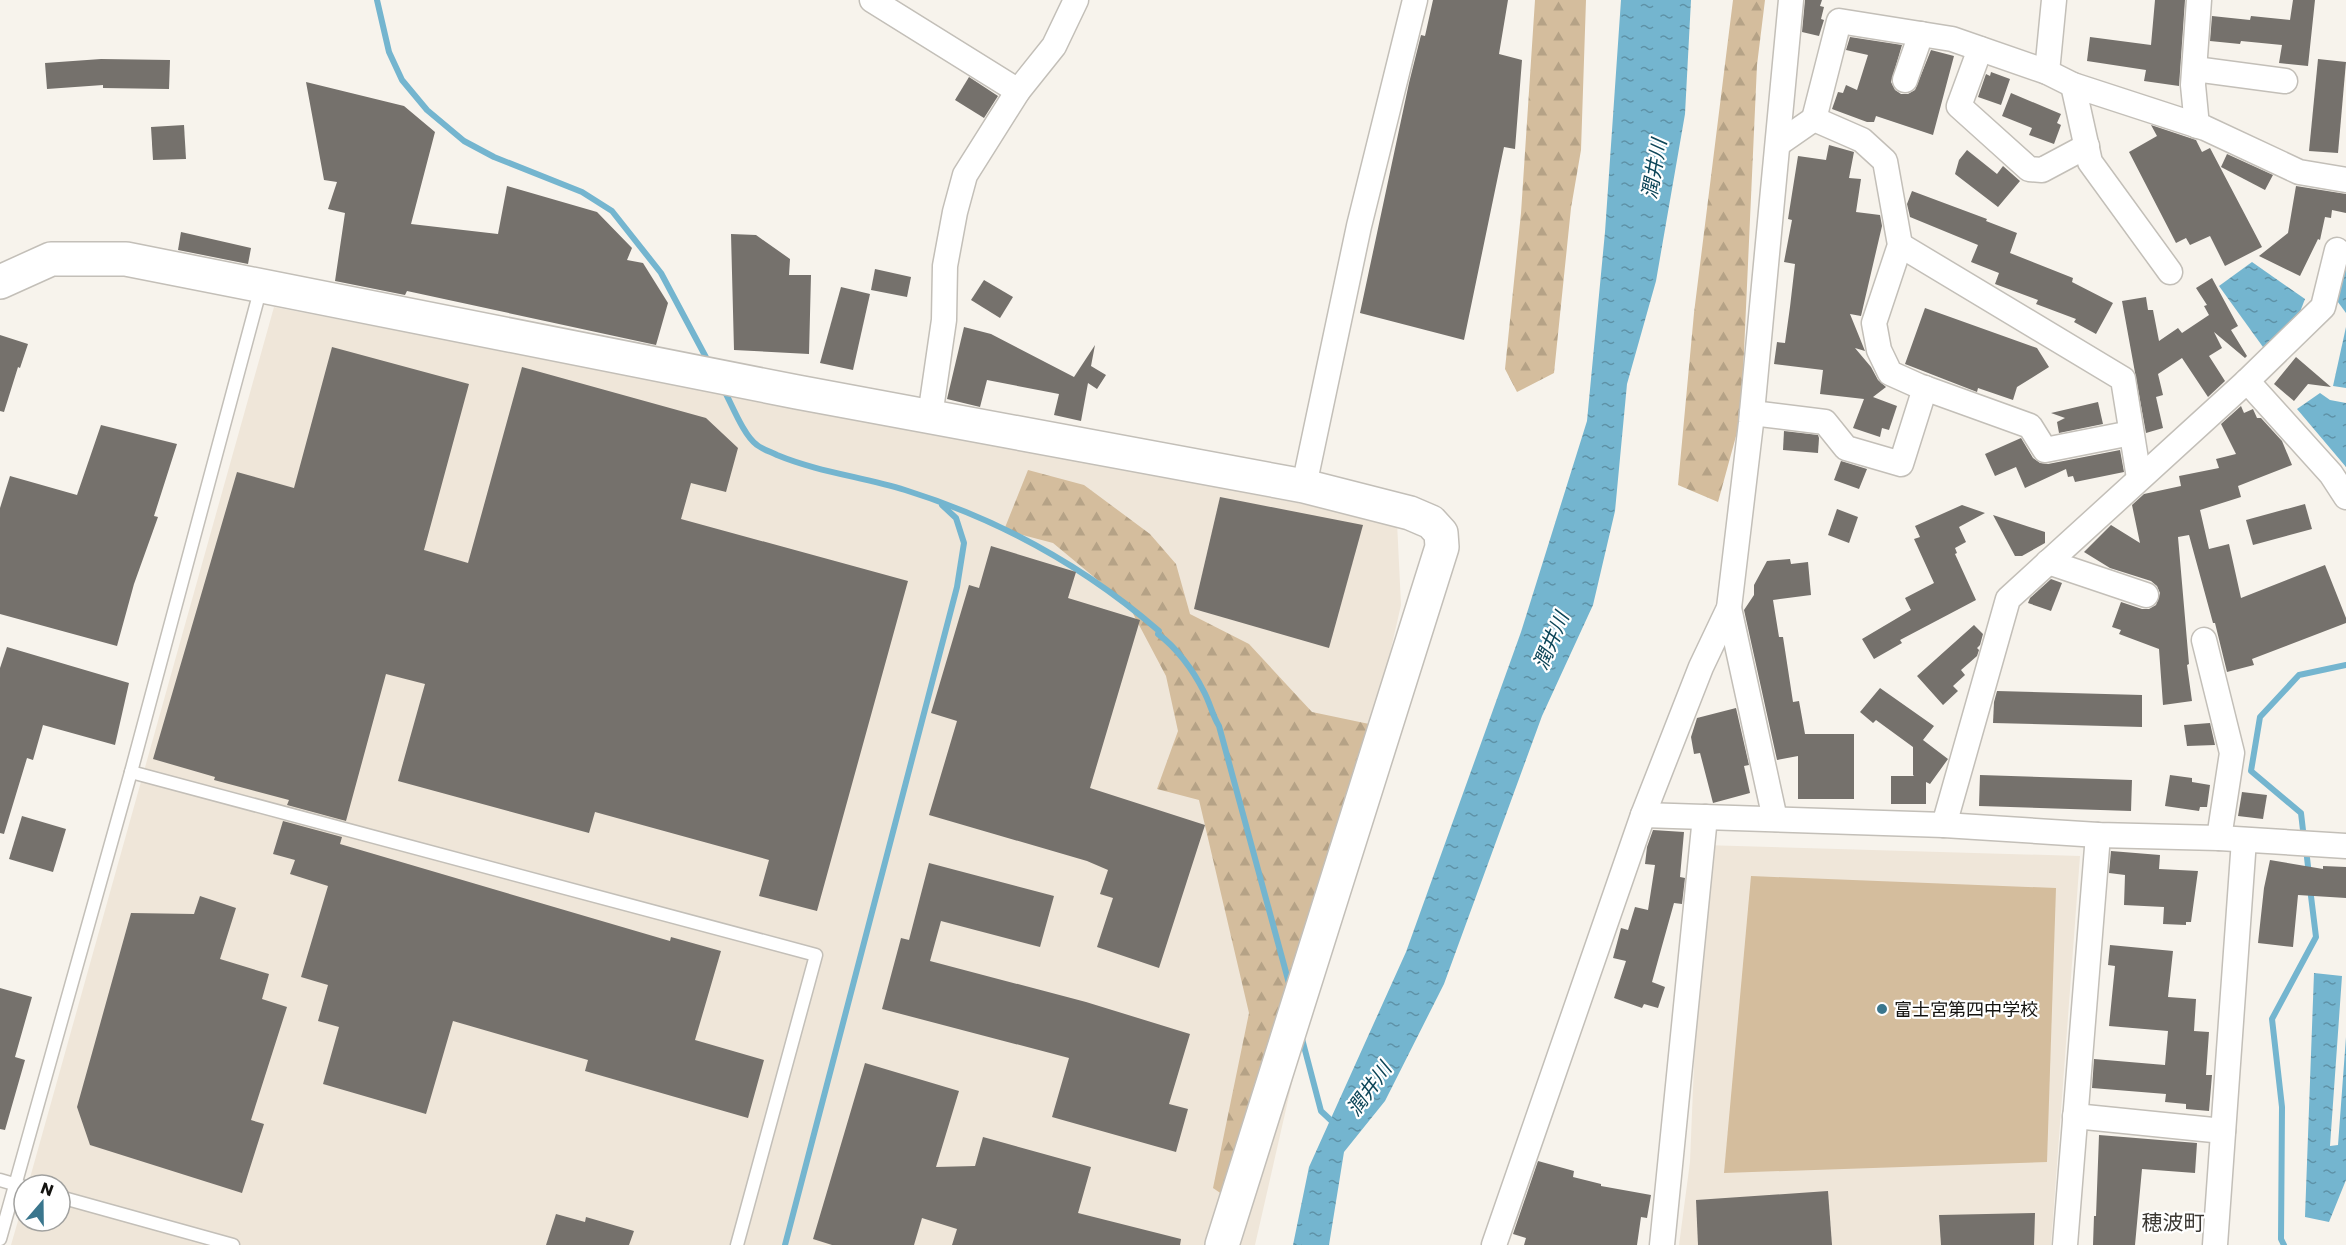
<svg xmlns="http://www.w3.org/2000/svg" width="2346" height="1245" font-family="Poppins,'Noto Sans JP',sans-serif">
<defs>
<pattern id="forest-firs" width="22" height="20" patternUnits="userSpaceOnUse" patternTransform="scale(1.5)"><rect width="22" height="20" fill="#d4bd9d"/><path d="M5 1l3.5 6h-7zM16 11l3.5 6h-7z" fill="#b5a286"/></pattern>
<pattern id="water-ripples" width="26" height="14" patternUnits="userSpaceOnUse" patternTransform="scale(1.5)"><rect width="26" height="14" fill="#74b5cf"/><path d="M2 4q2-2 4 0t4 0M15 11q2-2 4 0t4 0" fill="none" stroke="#5e92a7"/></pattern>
</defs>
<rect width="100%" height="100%" fill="#f7f3ec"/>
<g fill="#efe6d9">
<polygon points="274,307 1397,522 1401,605 1255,1245 11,1245 24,1200 24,1221 60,1221 60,1185 28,1185"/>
<polygon points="1703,845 2080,856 2051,1245 1679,1245 1690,1162"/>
</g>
<g fill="url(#forest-firs)">
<polygon points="1535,0 1586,0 1581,150 1571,208 1554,373 1517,392 1505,369 1521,213"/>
<polygon points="1733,0 1765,0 1757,65 1741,418 1718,502 1678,485 1694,313"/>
<polygon points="1028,470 1084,485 1150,534 1176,564 1190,614 1249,644 1312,712 1374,725 1229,1199 1213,1188 1249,1013 1199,800 1157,789 1178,731 1166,676 1129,606 1053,543 1004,530"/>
</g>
<polygon fill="#d4bd9d" points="1751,876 2056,888 2047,1162 1724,1173"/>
<g fill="url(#water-ripples)">
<polygon points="1621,0 1691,0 1685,114 1656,281 1627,384 1615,511 1593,605 1542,716 1444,984 1385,1101 1344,1152 1329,1245 1293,1245 1309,1167 1406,952 1521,632 1587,421 1605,232"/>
<polygon points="2346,258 2346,313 2335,298"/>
<polygon points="2252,262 2305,299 2293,330 2268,354 2219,286"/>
<polygon points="2346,327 2346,388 2333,386"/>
<polygon points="2320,393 2330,400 2346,403 2346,467 2297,409"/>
<polygon points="2314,973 2342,976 2330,1146 2338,1145 2346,1037 2346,1180 2329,1222 2305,1217"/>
</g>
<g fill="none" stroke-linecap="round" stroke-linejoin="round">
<g stroke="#74b5cf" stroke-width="6">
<polyline points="377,0 389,52 402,80 427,110 464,141 494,157 582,192 612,211 661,273 709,363"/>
<path d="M724 390C732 405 744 436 757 445 762 449 771 452 777 455 818 472 863 477 905 490 998 519 1085 567 1159 631L1158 634C1176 647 1193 670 1203 690 1210 702 1212 715 1219 726L1290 987"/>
<polyline points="2304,839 2301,813 2251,771 2260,717 2299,675 2346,665"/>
<polyline points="2306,849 2309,875"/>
<polyline points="1301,1035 1321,1111 1337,1126"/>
<polyline points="785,1245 957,587 964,543 956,518 942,505"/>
<polyline points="2284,1245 2281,1239 2282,1107 2272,1019 2316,937 2310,888"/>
</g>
</g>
<g fill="#75716c">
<polygon points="1433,0 1508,0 1499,54 1522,60 1515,149 1504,147 1464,340 1360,313 1409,83 1421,35 1425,36"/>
<polygon points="1805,0 1822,0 1820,6 1824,7 1821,19 1824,20 1819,36 1802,32"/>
<polygon points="2155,0 2185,0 2179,86 2144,81 2146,70 2087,61 2090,37 2151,45"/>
<polygon points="2293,0 2315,0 2308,66 2279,63 2282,45 2241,41 2240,44 2210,41 2212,16 2250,20 2251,16 2290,20"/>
<polygon points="1850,37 1902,45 1891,82 1895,90 1901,94 1908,94 1915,90 1931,50 1954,56 1933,135 1876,116 1874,122 1867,122 1832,109 1838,92 1843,93 1846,85 1857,90 1868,55 1846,50"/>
<polygon points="101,59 170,60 169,89 103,88 103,85 47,89 45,63"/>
<polygon points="2318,59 2346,62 2338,153 2309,151"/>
<polygon points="1991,72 2010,79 2001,105 1978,97 1986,74 1990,76"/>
<polygon points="969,77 998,96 984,118 955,100"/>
<polygon points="306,82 404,106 435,132 411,224 498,234 507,186 597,212 632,248 627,260 643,263 668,303 656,345 407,291 405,295 335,281 345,213 328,209 337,182 324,180"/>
<polygon points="2011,93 2061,114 2057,123 2061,125 2054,144 2029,135 2032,128 2002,116"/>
<polygon points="184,125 186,159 153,160 151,127"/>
<polygon points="2151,125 2196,140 2202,152 2210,148 2262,247 2225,266 2210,236 2190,245 2186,238 2176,243 2129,152 2157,136"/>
<polygon points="1829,145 1854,152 1849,178 1861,179 1856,212 1880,215 1882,226 1861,316 1850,314 1865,351 1855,348 1871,367 1878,380 1886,387 1873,397 1897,406 1889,430 1882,428 1880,437 1853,428 1864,399 1820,394 1823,370 1774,364 1777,342 1785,343 1790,307 1795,264 1784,262 1792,220 1788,219 1798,156 1826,160"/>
<polygon points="1967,150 1997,174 2003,166 2020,181 1998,207 1955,174 1959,160"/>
<polygon points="2227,154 2273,175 2265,190 2221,167"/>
<polygon points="2296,186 2346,194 2346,213 2332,210 2331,218 2325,217 2320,240 2318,239 2300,276 2259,256 2288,233"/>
<polygon points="1912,191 1987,219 1986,221 2017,233 2010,253 2073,278 2072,282 2113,303 2096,334 2074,322 2076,319 2036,304 2038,300 1995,284 1999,273 1971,262 1978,245 1910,217 1907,204"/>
<polygon points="181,232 251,248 248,264 178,250"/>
<polygon points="731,234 756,235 790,259 789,275 811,275 809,354 734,350"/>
<polygon points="875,269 911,277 907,297 871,290"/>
<polygon points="2212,278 2238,326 2231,330 2247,356 2245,358 2214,332 2222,348 2209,356 2225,381 2208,397 2182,358 2158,374 2163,395 2156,397 2163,428 2146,433 2122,301 2146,297 2148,310 2153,310 2159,341 2178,328 2182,333 2209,315 2204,306 2207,305 2196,288"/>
<polygon points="984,280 1013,297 1000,318 971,300"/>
<polygon points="841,287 870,294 853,370 820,363"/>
<polygon points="1925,308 2037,348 2049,367 2017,387 2013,400 1978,388 1977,392 1905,364"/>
<polygon points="964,327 991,334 1074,377 1095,345 1091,366 1106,375 1097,389 1088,383 1081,421 1054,415 1059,394 987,380 980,407 947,399"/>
<polygon points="0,335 28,344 20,368 18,367 4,412 0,411"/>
<polygon points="332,347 469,384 424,550 468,563 522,367 706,418 738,448 726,492 691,483 681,519 908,581 817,911 759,896 769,860 595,812 589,833 398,781 425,684 386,674 346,821 287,805 289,800 214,780 215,777 153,759 237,472 294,488"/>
<polygon points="2296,357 2331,387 2308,384 2294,401 2274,384"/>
<polygon points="2098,402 2103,424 2059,433 2057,422 2065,418 2051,413"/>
<polygon points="2241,406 2244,413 2253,409 2257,418 2261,418 2282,441 2292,465 2238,486 2241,497 2200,510 2209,549 2229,544 2241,598 2325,565 2346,618 2346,623 2252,659 2254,665 2227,672 2215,623 2213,623 2189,535 2178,537 2189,664 2187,665 2192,701 2163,705 2159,649 2119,634 2121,630 2112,627 2121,602 2142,609 2149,609 2156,605 2160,593 2157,586 2151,581 2110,568 2084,552 2111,525 2140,543 2132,505 2144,494 2181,486 2179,476 2219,468 2216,459 2236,454 2221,424"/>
<polygon points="101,425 177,444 154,516 158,517 134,584 117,646 0,614 0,508 10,476 77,495"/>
<polygon points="1784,431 1818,435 1819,438 1818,453 1783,450"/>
<polygon points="2021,438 2033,458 2040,463 2048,464 2120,450 2124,472 2075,482 2073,476 2068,477 2066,469 2025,488 2016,467 1995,476 1985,454"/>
<polygon points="1841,461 1867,469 1859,489 1834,480"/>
<polygon points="1220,497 1363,525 1329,648 1194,609"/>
<polygon points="2305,504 2312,529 2253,545 2246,520"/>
<polygon points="1962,505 1985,513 1959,527 1966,542 1955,548 1957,553 1955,554 1976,600 1900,640 1902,643 1874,659 1862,639 1911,610 1905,598 1934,583 1914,539 1920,537 1915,526"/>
<polygon points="1837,509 1858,517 1849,543 1828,535"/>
<polygon points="1993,515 2045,532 2045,543 2022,556 2015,556"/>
<polygon points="991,546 1076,572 1068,598 1140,620 1090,788 1205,825 1159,968 1097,947 1113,898 1100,894 1108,870 1087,861 929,815 957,721 931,713 969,585 979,588"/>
<polygon points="1790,559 1791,564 1808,562 1811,595 1773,600 1779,637 1783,637 1793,702 1799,701 1805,734 1854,734 1854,799 1798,799 1798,756 1777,760 1744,610 1754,595 1754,585 1767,561"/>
<polygon points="2051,579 2062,583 2051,611 2028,603 2030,598"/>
<polygon points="1974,625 1983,634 1980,645 1977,648 1979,650 1977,656 1961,670 1965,675 1953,686 1958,691 1943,705 1917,676"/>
<polygon points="7,647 129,683 115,745 43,725 33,760 27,758 4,834 0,833 0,668"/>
<polygon points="1880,688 1934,726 1923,740 1948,759 1930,784 1926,782 1926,804 1891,804 1891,776 1914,776 1913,775 1913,747 1876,720 1873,723 1860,712"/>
<polygon points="1997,691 2142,695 2142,727 1993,723 1994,702"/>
<polygon points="1736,708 1749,765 1744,766 1750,793 1713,803 1700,753 1694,754 1691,737 1697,718"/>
<polygon points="2210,723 2215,745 2187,746 2184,725"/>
<polygon points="1980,775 2132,780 2131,811 1979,806"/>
<polygon points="2170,775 2192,778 2192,782 2210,785 2207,807 2200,807 2199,811 2165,806"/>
<polygon points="2242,792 2267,795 2263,819 2238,816"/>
<polygon points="22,816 66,829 53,872 9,859"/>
<polygon points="283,821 342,837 340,844 670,941 671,937 721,951 695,1040 764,1060 748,1118 585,1071 588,1060 453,1021 426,1114 323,1084 339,1027 318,1021 328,985 301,977 328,886 290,874 295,860 273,854"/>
<polygon points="1653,830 1684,832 1680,877 1685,878 1682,904 1674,903 1652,982 1665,987 1658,1008 1644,1004 1642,1008 1614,998 1626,961 1613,958 1621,928 1628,930 1635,907 1648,910 1655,865 1645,864 1647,847"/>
<polygon points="2111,851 2160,855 2159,869 2198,871 2191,922 2186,922 2186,925 2163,924 2164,907 2124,905 2125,875 2109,873"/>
<polygon points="2270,860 2323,869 2323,866 2346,867 2346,898 2298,895 2293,947 2258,943 2264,888"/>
<polygon points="929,863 1054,896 1040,947 941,921 930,961 1086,1002 1190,1034 1169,1104 1188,1109 1176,1152 1052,1117 1069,1058 882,1009 901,938 909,940"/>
<polygon points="200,896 236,908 220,959 269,974 262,999 287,1007 251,1120 264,1124 242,1193 90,1145 77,1107 131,913 194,914"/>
<polygon points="2110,945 2173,951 2168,997 2196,999 2194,1031 2209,1032 2206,1075 2212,1075 2209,1111 2186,1109 2186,1104 2165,1102 2166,1094 2092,1088 2094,1059 2165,1065 2168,1031 2109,1026 2115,966 2108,965"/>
<polygon points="0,988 32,997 15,1057 25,1060 5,1130 0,1129"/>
<polygon points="865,1063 959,1091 936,1167 975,1166 983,1137 1091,1167 1078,1213 1181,1239 1180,1245 952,1245 957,1229 922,1218 914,1245 832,1245 813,1239"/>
<polygon points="2099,1135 2197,1143 2195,1173 2142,1169 2135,1245 2093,1245 2094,1216 2096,1216"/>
<polygon points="1538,1161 1574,1171 1573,1177 1601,1184 1601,1186 1651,1195 1647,1218 1641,1217 1637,1245 1524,1245 1526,1238 1513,1234"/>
<polygon points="1828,1191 1832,1245 1698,1245 1696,1200"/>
<polygon points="2035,1213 2034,1245 1941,1245 1939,1215"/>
<polygon points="556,1214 585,1222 586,1217 634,1231 629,1245 546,1245"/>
</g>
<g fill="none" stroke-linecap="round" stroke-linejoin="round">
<g stroke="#c3bfb8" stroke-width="15">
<g id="lane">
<polyline points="131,772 816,955 737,1245"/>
<polyline points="0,1180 24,1187"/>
<polyline points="60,1197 233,1245"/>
<polyline points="0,1239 131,772 261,287"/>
</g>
</g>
<g stroke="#c3bfb8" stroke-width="27">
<g id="street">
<polyline points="872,0 1018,91"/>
<polyline points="1980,49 1959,106 2029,169 2042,170 2087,146"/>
<polyline points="2195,69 2285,81"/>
<polyline points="2047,72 2054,0"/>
<polyline points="1905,80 1921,34"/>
<polyline points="2073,85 2090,162 2170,272"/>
<polyline points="1814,119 1839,21 1952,39 2047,72 2073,85 2205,128 2299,172 2346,180"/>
<polyline points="2197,126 2193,85 2199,0"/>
<polyline points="1778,144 1814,119 1862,140 1885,161 1900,245 1874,323 1879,350 1890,373 1919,386 2030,426 2045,450 2131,433"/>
<polyline points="1900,245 2123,379 2139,478"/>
<polyline points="2247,381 2331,474 2346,497"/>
<polyline points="1752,413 1825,422 1846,448 1901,464 1925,388"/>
<polyline points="930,416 944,320 945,266 955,212 965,175 1018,91 1054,46 1076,0"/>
<polyline points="1304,486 1359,226 1415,0"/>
<polyline points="2048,562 2146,595"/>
<polyline points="1729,608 1775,819"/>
<polyline points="2204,640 2232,753 2219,838"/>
<polyline points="1643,815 1944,825 2098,835 2219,838 2346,846"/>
<polyline points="1944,825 2008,599 2247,381 2323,307 2337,250"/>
<polyline points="2075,1116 2223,1131"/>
<polyline points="1494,1245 1643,815 1701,667 1729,608 1751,423 1791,0"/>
<polyline points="1662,1245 1705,817"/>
<polyline points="2065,1245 2098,835"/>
<polyline points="2215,1245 2244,840"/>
</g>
</g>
<g stroke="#c3bfb8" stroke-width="36">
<polyline id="secondary" points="0,282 51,259 126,259 797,392 1304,486 1410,513 1431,522 1441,533 1442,547 1222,1245"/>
</g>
<use href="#lane" stroke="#fff" stroke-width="12"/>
<use href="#street" stroke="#fff" stroke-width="24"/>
<use href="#secondary" stroke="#fff" stroke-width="33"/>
</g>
<circle fill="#3a768d" stroke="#fff" stroke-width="2" cx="1882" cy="1009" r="6"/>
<g text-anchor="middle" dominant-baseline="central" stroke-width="4.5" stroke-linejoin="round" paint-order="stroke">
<g font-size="18" fill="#141310" stroke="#fff" text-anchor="start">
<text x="1894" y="1009">富士宮第四中学校</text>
</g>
<g font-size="20" font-style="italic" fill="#0c4558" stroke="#fff">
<text transform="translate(1654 169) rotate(-80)">潤井川</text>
<text transform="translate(1551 641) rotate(-67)">潤井川</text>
<text transform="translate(1369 1089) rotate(-54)">潤井川</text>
</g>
<g font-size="21" fill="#3b3833" stroke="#fff">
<text x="2173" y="1222">穂波町</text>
</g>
</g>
<g transform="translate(42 1203) rotate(20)"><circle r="28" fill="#ffffff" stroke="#a1a19f" stroke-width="1.5"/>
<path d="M0-4.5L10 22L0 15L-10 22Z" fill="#3a768d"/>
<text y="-9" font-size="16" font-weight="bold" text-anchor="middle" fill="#141310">N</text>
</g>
</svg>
